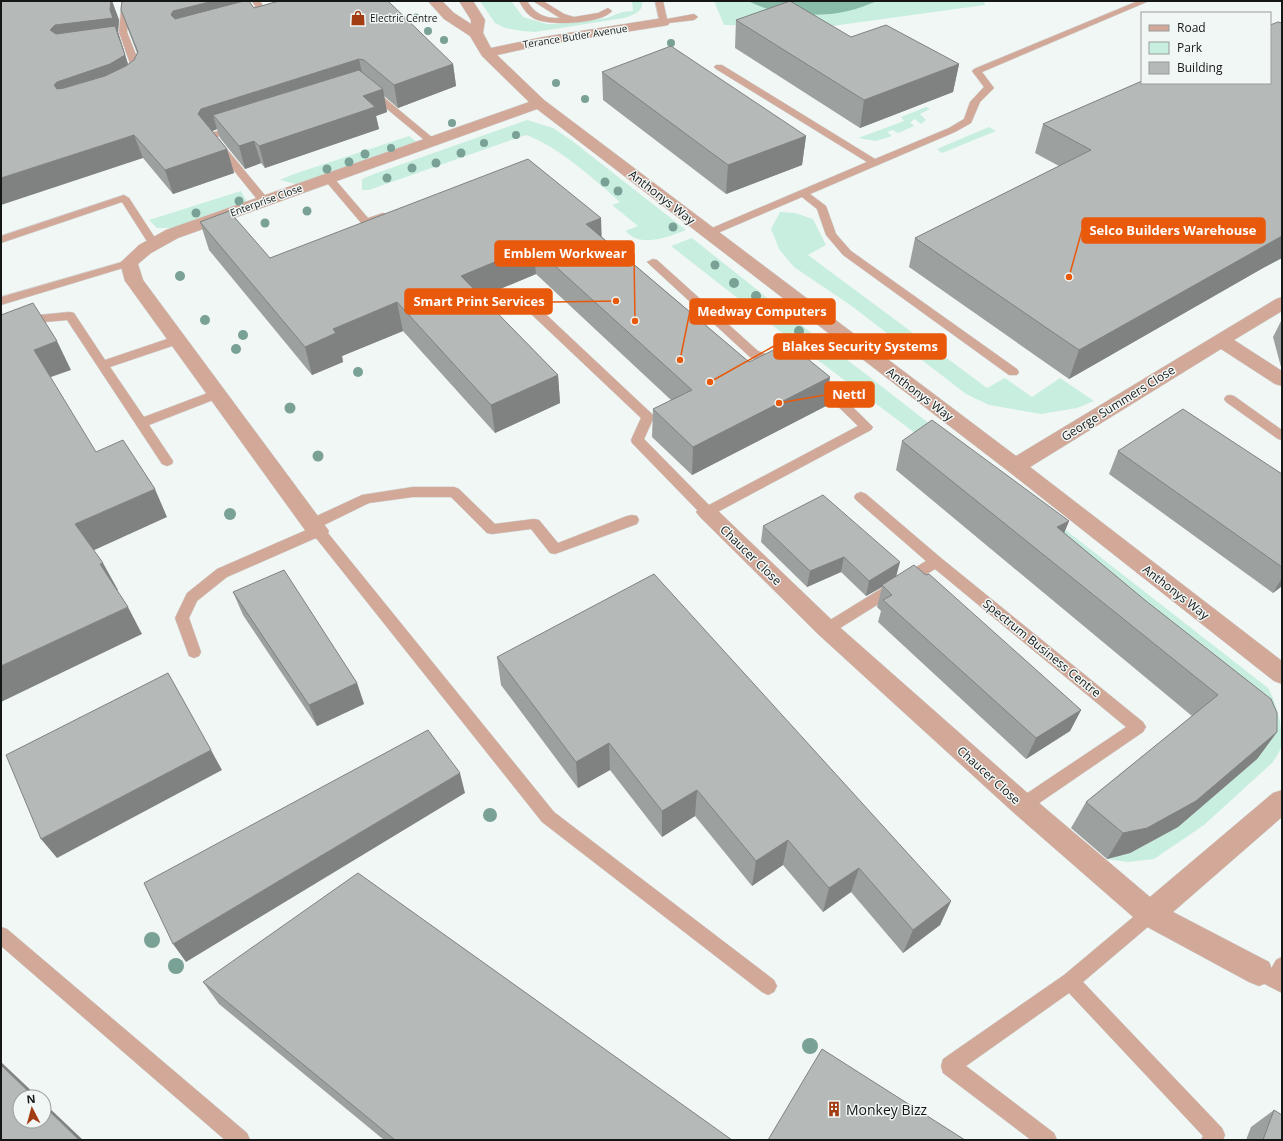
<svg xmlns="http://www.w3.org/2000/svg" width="1283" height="1141" font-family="'Open Sans',sans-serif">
<rect width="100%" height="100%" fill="#f1f7f5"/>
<g fill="#c8eedf">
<path d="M480 1H511L523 17 547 24H554L607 18 622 12 633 11 632 1H642C644 12 633 15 624 18L535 32 522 31 505 28 495 23Z"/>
<polygon points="714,1 984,1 985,5 832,26 724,25"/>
<polygon points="926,107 930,109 920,114 926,120 921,124 915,119 910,122 914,126 898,133 893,130 887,132 892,136 876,141 858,138 904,121 901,117"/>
<path d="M527 120 553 128 571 140 686 230C670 236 652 244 635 238 632 237 628 233 625 231L638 226 612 205 620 202C595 180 558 146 526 135L369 190H362V179L374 174Z"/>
<polygon points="989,127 996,131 942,153 937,149"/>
<polygon points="409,136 417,142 296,184 280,180 291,175"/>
<polygon points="241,191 248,204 174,228 157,228 149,220"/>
<polygon points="780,212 795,213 813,219 826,245 808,255 987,388 1005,378 1032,397 1060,378 1094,401 1077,408 1041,414 989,405 966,394 853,307 794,267 779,249 771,229"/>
<path d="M692 238 809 331 867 375 1268 688C1278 706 1283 728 1281 748 1279 753 1275 758 1273 762L1204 825 1154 859 1128 862 1106 859 1130 853 1178 827 1257 759 927 442 795 343 671 246Z"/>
</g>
<path fill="#89bdaa" d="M748 1H878C868 4 858 9 848 11 818 18 777 16 748 1Z"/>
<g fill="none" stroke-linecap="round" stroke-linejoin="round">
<g stroke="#ced3d1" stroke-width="1">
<g id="service">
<polygon points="122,1 130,1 127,32 144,75 141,80 138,81 133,78 134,75 119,32"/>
<polygon points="252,1 260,1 263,6 264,13 269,11 273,14 269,17 257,18 255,6"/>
<path d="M519 1H527C535 14 545 19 560 18L533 1H543L564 14 574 17 598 13 608 8 612 11C601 24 551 26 535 19 527 15 523 8 519 1Z"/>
<polygon points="655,1 663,1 667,19 694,14 698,17 694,20 660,24"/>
<polygon points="1138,1 1149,1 982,72 994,88 980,102 971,123 955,132 810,194 826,206 836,234 851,251 1017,369 1019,372 1017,375 1009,375 843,255 826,235 817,209 802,197 713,235 705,235 704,233 705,231 867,162 716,69 714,67 716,65 722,65 875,159 949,128 964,119 970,102 984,87 972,71 974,69"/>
<polygon points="372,89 375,90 434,139 436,141 434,143 428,143 369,94 367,92 369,90"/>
<polygon points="236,125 241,128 239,130 217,137 268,199 269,201 268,203 260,203 206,136 208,134"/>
<polygon points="328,175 332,176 368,218 383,213 387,214 388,216 387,218 366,225 362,224 323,178"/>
<polygon points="124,195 129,198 159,244 158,246 150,246 122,202 1,243 1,236"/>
<polygon points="653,259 657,260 758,351 781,360 783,363 781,366 773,366 750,357 649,264 647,262"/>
<polygon points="129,260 135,263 133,265 1,305 1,297"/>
<polygon points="533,305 537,306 652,414 654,417 644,439 709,505 858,426 811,380 809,377 811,374 819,374 873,427 871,430 712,515 707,517 702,515 632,443 631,440 641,418 529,312 527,309 529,306"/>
<polygon points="70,312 74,313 105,360 173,337 181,337 183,340 181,343 110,367 144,417 213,391 217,390 221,391 223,394 221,397 149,425 173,461 172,464 167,466 162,464 67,320 45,322 1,339 1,331 39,315"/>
<polygon points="1230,395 1234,396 1282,430 1282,440 1278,439 1226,402 1224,399 1226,396"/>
<polygon points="413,487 454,487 459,489 495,524 534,519 539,520 558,543 627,516 632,515 637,516 639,520 637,524 555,554 550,553 531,529 492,534 487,533 451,497 413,497 369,503 320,527 323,527 554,812 774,980 777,986 774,992 768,995 762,992 542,822 316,538 227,577 197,601 189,618 201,652 199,656 194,658 189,656 175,618 187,593 217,569 311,528 308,528 306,524 308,520 362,495"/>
<polygon points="861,492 866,494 941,558 1143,722 1146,727 1143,732 1029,810 1023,812 1017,810 1015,805 1017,800 1126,727 935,569 832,633 827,635 822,633 820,629 822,625 926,561 856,500 854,497 856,494"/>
<polygon points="1150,906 1156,908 1159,914 1156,920 1083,982 1222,1128 1225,1135 1223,1140 1201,1140 1203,1136 1069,993 966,1066 1054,1133 1057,1140 1031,1140 943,1073 941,1066 943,1059 1064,975 1144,908"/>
<polygon points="1,927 7,929 247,1133 250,1140 225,1140 1,946"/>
<polygon points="1282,957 1282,993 1253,978 1250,972 1253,966 1259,963 1271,969 1276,960"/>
</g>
</g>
<g stroke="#ced3d1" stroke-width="1">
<g id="minor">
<polygon points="428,1 442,1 454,13 471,24 471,20 459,1 473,1 485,20 483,33 491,48 543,37 663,18 668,19 670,22 668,25 663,26 543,45 497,55 544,100 1016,456 1276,299 1282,297 1282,311 1234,340 1282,371 1282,386 1275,384 1221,349 1030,467 1282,661 1282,684 1274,681 1008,471 537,109 178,238 151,253 138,264 143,280 329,531 326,537 318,539 310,537 128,285 125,281 120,263 139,245 166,230 529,102 482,56 470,36 444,19"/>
<polygon points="707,504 714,507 835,623 1032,797 1150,897 1273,793 1282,790 1282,817 1173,912 1269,962 1273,972 1269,982 1259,986 1249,982 1140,923 1014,813 819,635 700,517 696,512 700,507"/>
</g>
</g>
<use href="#service" fill="#d2a899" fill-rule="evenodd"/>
<use href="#minor" fill="#d2a899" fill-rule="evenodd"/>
</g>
<g fill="#7aa195">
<circle cx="416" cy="17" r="3.5"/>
<circle cx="428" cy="31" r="4"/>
<circle cx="444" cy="40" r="4"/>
<circle cx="671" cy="43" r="4"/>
<circle cx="556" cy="83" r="4"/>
<circle cx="585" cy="99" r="4"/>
<circle cx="452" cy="123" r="4"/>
<circle cx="516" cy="135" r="4"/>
<circle cx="484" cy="143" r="4"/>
<circle cx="391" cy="148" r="4"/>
<circle cx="461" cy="153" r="4.5"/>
<circle cx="365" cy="154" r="4.5"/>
<circle cx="349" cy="162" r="4.5"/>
<circle cx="436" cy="163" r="4.5"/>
<circle cx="412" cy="168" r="4.5"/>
<circle cx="327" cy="169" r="4.5"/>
<circle cx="387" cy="178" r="4.5"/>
<circle cx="605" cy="182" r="4.5"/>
<circle cx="618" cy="191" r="4.5"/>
<circle cx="239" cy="201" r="4.5"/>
<circle cx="307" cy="211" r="4.5"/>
<circle cx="196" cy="213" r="4.5"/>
<circle cx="265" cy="223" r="4.5"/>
<circle cx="673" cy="227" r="4.5"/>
<circle cx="715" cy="265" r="4.5"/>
<circle cx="180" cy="276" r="5"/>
<circle cx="734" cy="283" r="5"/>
<circle cx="756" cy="296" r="5"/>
<circle cx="205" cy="320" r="5"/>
<circle cx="799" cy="331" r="5"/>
<circle cx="243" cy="335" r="5"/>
<circle cx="236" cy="349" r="5"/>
<circle cx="358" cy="372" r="5"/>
<circle cx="290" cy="408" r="5.5"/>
<circle cx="318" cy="456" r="5.5"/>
<circle cx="230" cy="514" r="6"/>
<circle cx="490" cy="815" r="7"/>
<circle cx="152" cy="940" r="8"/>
<circle cx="176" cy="966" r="8"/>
<circle cx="810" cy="1046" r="8"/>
</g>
<g fill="#9ca09e">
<polygon points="1,1 112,1 119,20 118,32 128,64 134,60 137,53 129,32 121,10 254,8 453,64 456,86 398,108 384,96 387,112 376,116 379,129 265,168 261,163 245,169 220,138 217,129 212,131 227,149 234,173 173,194 143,158"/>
<polygon points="736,20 851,37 959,64 953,92 860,128 735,48"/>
<polygon points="1282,23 1282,258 1263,268 1069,379 909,267 915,238 1059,166 1035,153 1043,124"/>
<polygon points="602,72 806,136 802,165 726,194 603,100"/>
<polygon points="200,222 270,258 602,237 749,362 826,406 692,475 652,437 653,409 671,400 536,274 481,297 558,375 560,403 495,433 403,331 342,356 343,362 312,375 209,250"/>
<polygon points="1282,320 1282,368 1281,367 1273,337 1281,321"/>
<polygon points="902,441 1069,521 1064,533 1277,732 1257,759 1178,827 1130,853 1107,859 1071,828 1086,802 1192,716 896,470"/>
<polygon points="1118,451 1282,474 1282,586 1273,593 1109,474"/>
<polygon points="763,526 897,576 1081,710 1070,731 1026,759 878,622 881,611 877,607 882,587 866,596 841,572 807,587 761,542"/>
<polygon points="233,592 357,683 364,704 317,726 243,615"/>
<polygon points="497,657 951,901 940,925 903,953 851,892 823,912 783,865 752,886 695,816 662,837 610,770 578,788 501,685"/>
<polygon points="203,982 732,1140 384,1140 219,1004"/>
<polygon points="1274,1110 1282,1140 1246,1140 1251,1127"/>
</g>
<g fill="#7f8281">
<polygon points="111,1 112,1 119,20 118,32 132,77 66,105 54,85 64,48 50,30 55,25 110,10"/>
<polygon points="213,1 246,1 180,34 171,15 173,11"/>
<polygon points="359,59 364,82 213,115 217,129 208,133 198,114 201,109"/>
<polygon points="453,64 456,86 398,108 394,85"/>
<polygon points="959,64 953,92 860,128 864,100"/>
<polygon points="383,89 387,112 376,116 379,129 265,168 259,146 363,96"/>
<polygon points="134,135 143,158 1,205 1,178"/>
<polygon points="806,136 802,165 726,194 728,165"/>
<polygon points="254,141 261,163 245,169 239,146"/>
<polygon points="227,149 234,173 173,194 165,170"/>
<polygon points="601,218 602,246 586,224"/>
<polygon points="1282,236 1282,258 1263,268 1069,379 1079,350"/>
<polygon points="533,246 536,274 464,304 461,276"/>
<polygon points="397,302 403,331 342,356 343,362 312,375 305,347 333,329"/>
<polygon points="57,341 71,370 48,378 34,350"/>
<polygon points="558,375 560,403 495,433 491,405"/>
<polygon points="830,377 826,406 692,475 693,447"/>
<polygon points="155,489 167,517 90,552 75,524"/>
<polygon points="1069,521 1057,550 1057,527"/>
<polygon points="844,557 841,572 807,587 810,571"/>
<polygon points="900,562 896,577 882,585 882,587 866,596 869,581"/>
<polygon points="103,563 118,590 115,591 100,564"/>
<polygon points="1282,578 1282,586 1273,593"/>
<polygon points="128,607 142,634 1,702 1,666"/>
<polygon points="357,683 364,704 317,726 309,705"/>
<polygon points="1081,710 1070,731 1026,759 1036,738"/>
<polygon points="1277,732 1257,759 1178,827 1130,853 1107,859 1123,833"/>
<polygon points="609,743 610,770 578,788 576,762"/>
<polygon points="211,750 222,770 57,858 41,839"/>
<polygon points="460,773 465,793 186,962 173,944"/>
<polygon points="697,790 695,816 662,837 662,811"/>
<polygon points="788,840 783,865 752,886 756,861"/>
<polygon points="859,868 851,892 823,912 829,888"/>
<polygon points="951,901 940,925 903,953 913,930"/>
<polygon points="1,1062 38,1097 34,1097 1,1065"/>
<polygon points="44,1103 83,1140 79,1140 44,1106"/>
</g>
<g fill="#b5bab8" stroke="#7f8281">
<polygon points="1,1 111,1 110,10 113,18 55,25 50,30 56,34 115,26 125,55 110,64 57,82 54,85 57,89 64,88 105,76 126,66 134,60 138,52 121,10 122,1 213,1 173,11 171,15 175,19 244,1 249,1 254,8 279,1 388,1 453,64 394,85 364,60 359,59 201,109 198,114 227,149 165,170 134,135 1,178"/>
<polygon points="790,1 851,37 886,25 959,64 864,100 736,20"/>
<polygon points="1278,22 1282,23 1282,236 1079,350 915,238 1091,150 1043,124 1142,81 1142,83 1270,83 1270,25"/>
<polygon points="671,46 806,136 728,165 602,72"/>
<polygon points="359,70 383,89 363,96 375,107 259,146 254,141 239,146 213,115"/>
<polygon points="528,159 601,218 586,224 749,362 788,343 830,377 693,447 653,409 692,390 533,246 461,276 558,375 491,405 397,302 333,329 336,333 305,347 200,222 229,211 270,258"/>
<polygon points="33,303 57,341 34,350 96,452 123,440 155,489 75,524 103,563 100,564 128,607 1,666 1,315"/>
<polygon points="1183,409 1282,474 1282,567 1118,451"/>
<polygon points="932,420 1069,521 1057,527 1146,601 1271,699 1277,713 1277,732 1196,801 1147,828 1123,833 1086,802 1218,695 902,441"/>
<polygon points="823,495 900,562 869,581 844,557 810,571 763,526"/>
<polygon points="914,565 926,575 929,574 1081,710 1036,738 883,600 892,595 882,585"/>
<polygon points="284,570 357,683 309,705 233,592"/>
<polygon points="654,574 951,901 913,930 859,868 829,888 788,840 756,861 697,790 662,811 609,743 576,762 497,657"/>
<polygon points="168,673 211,750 41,839 6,755"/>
<polygon points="428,730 460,773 173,944 144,883"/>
<polygon points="358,873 732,1140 395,1140 203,982"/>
<polygon points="822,1049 965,1140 768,1140"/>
<polygon points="1,1065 34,1097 20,1097 20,1121 44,1121 44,1106 79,1140 1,1140"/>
<polygon points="1274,1110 1282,1115 1282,1140 1263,1140"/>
</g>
<defs>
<g id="shop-bare" transform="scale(1.2)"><path d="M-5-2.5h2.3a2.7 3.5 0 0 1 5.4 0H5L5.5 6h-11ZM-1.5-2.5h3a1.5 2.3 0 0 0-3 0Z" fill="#a23c13" stroke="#f1f7f5" stroke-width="2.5" paint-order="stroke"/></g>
<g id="building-bare" transform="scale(1.2)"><path d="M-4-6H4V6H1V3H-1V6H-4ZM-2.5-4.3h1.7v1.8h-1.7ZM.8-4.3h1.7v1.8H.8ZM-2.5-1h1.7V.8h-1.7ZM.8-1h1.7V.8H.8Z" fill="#a23c13" stroke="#f1f7f5" stroke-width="2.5" paint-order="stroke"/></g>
</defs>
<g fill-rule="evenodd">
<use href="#shop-bare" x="358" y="18"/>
<use href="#building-bare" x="834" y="1109"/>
</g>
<g text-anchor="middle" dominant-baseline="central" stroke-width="3" stroke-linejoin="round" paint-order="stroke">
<g font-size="10" fill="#151716" stroke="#f1f7f5" text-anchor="start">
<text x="370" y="18">Electric Centre</text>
</g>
<g font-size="10" fill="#151716" stroke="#f1f7f5">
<text transform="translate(575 36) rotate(-9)">Terance Butler Avenue</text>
<text transform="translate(266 200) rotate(-20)">Enterprise Close</text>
</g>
<g font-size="12" fill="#151716" stroke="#f1f7f5">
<text transform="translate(662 197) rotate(38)">Anthonys Way</text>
<text transform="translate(920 394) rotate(37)">Anthonys Way</text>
<text transform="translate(1118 403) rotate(-32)">George Summers Close</text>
<text transform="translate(751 555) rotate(44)">Chaucer Close</text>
<text transform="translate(1176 592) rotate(38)">Anthonys Way</text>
<text transform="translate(1042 648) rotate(39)">Spectrum Business Centre</text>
<text transform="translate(989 775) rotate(42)">Chaucer Close</text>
</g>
<g font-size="14" fill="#151716" stroke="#f1f7f5" text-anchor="start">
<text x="846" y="1109">Monkey Bizz</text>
</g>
</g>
<path fill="none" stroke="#e8590c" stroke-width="1.5" d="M1069 277L1082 230M635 321L634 254M616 301L552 302M680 360L690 311M710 382L774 346M779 403L825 395"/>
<g fill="#e8590c" stroke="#f1f7f5" stroke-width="1.5">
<circle cx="1069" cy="277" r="4"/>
<circle cx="635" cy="321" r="4"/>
<circle cx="616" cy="301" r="4"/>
<circle cx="680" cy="360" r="4"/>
<circle cx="710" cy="382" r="4"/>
<circle cx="779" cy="403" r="4"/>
</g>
<g fill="#e8590c" stroke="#e8590c" stroke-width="1.5">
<rect x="1082" y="218" width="183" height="25" rx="4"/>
<rect x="495" y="241" width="139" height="25" rx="4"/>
<rect x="405" y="289" width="147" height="25" rx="4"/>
<rect x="690" y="299" width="145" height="25" rx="4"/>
<rect x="774" y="334" width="172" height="25" rx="4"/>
<rect x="825" y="382" width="49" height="25" rx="4"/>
</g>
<g font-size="13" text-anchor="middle" font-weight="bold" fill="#fff">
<text x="1173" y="235">Selco Builders Warehouse</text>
<text x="565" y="258">Emblem Workwear</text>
<text x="479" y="306">Smart Print Services</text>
<text x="762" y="316">Medway Computers</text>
<text x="860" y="351">Blakes Security Systems</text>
<text x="849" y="399">Nettl</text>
</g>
<rect width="1283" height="1141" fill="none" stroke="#151716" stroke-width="4"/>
<rect x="1141" y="12" width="130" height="72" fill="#f1f7f5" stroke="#999d9c"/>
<rect x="1149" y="25" width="20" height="6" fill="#d2a899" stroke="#999d9c"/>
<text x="1177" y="32" font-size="12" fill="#151716">Road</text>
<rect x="1149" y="42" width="20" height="12" fill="#c8eedf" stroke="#999d9c"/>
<text x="1177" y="52" font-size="12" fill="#151716">Park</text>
<rect x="1149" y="62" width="20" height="12" fill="#b5bab8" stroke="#999d9c"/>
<text x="1177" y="72" font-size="12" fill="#151716">Building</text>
<g transform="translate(32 1109) rotate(354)"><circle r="19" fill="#f1f7f5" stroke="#999d9c"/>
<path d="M0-3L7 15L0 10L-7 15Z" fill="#a23c13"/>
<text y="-6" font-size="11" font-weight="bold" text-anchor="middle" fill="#151716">N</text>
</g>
</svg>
